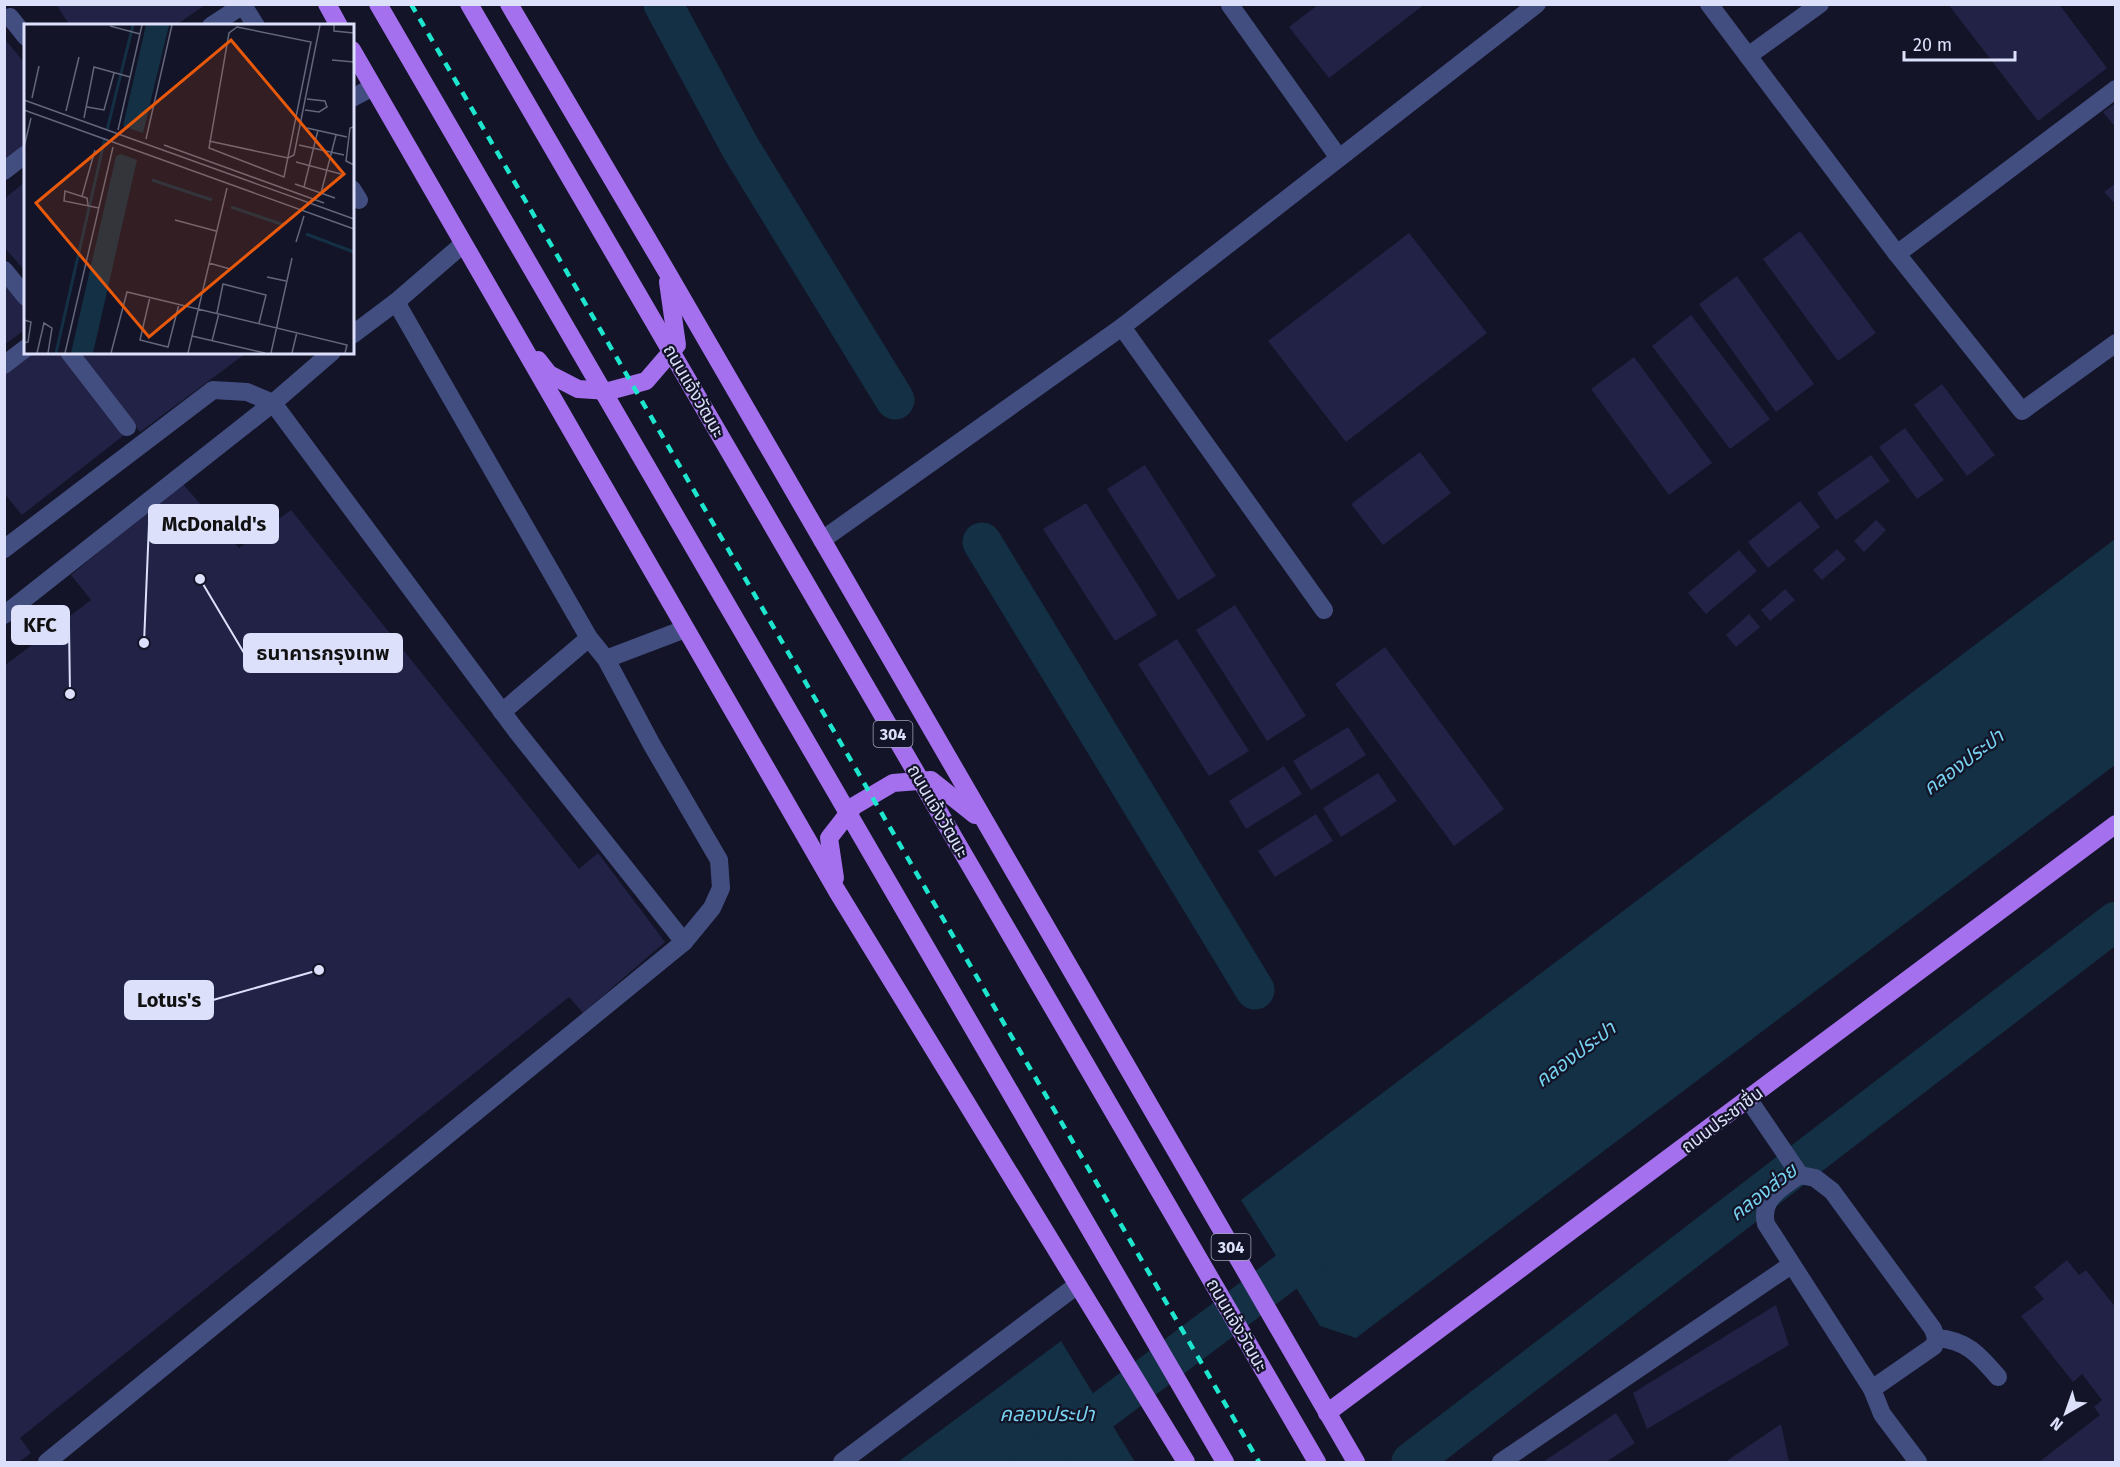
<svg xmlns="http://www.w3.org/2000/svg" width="2120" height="1467" font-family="'Fira Sans','Noto Sans Thai',sans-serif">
<rect width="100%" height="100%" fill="#131427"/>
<g fill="#133044">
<polygon points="2115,539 2115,765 1356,1338 1320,1326 1241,1200"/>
<polygon points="1061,1341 1135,1462 898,1462"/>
</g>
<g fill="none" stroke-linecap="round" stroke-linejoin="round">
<g stroke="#133044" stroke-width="39">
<polyline points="663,4 740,147 895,400"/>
<polyline points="982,542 1255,990"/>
<polyline points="1034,1462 1329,1240"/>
<polyline points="1411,1462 2116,921"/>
</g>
</g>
<g fill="#212245">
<polygon points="56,4 206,4 175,26 70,26"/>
<polygon points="1319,4 1425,4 1329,78 1289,27"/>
<polygon points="1948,4 2059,4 2107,68 2038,121"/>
<polygon points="4,38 26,65 26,147 4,163"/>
<polygon points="2116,103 2116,128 2103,112"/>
<polygon points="26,181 26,272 4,247 4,199"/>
<polygon points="2116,183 2116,205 2104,192"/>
<polygon points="1800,231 1876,333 1838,361 1763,259"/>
<polygon points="1409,233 1487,333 1346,442 1268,341"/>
<polygon points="4,272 26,299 26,329 4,345"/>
<polygon points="1737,276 1814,384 1776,412 1699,304"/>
<polygon points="1691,315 1770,419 1730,449 1652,346"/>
<polygon points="32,352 60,352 124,435 22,515 4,493 4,374"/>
<polygon points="80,352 243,352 245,354 140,432"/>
<polygon points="1634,357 1712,463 1669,495 1591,389"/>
<polygon points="1942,384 1995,455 1967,476 1914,405"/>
<polygon points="1905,428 1944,480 1917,499 1879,447"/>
<polygon points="1420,452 1451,493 1383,545 1351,504"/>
<polygon points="1871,455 1890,481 1836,520 1817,493"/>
<polygon points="1145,465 1216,576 1178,600 1107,489"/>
<polygon points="182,483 239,548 291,510 579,869 598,853 665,942 583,1013 569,997 20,1438 31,1453 19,1462 4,1462 4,666 91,600 71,575"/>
<polygon points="1800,501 1820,527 1768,568 1748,542"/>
<polygon points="1086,503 1157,615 1115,641 1043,529"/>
<polygon points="1876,520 1886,530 1864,552 1854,541"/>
<polygon points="1837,549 1846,559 1822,580 1813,570"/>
<polygon points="1739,550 1757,571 1706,614 1688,593"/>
<polygon points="1785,589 1795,600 1770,621 1761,610"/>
<polygon points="1235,605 1306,716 1267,741 1196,630"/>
<polygon points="1749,614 1760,627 1736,647 1726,635"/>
<polygon points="1177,639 1249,751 1209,776 1138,664"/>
<polygon points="1385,647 1504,809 1454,846 1335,684"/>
<polygon points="1348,727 1366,755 1311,790 1293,761"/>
<polygon points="1284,766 1302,794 1246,829 1229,801"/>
<polygon points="1378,773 1397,801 1341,837 1323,808"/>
<polygon points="1316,814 1333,841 1275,877 1258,851"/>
<polygon points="2067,1260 2079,1275 2086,1270 2116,1308 2116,1462 2039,1462 2100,1415 2094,1407 2102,1400 2082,1374 2073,1382 2021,1316 2044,1299 2034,1287"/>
<polygon points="1776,1305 1789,1345 1647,1429 1633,1393"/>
<polygon points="1616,1413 1635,1443 1606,1462 1543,1462"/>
<polygon points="1781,1424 1789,1462 1725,1462"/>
</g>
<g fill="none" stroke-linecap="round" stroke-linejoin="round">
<g stroke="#434e80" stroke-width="18">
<polyline points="1709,4 1897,254 2022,411 2116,343"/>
<polyline points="1230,5 1339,158"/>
<polyline points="10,17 26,37"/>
<polyline points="211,26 243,5 256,26"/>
<polyline points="1748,56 1820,4"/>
<polyline points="352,98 373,87"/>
<polyline points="4,171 26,154"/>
<polyline points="352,189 359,200"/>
<polyline points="1897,254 2116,89"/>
<polyline points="4,270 26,297"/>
<polyline points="396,302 462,245"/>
<polyline points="1122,327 1324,610"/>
<polyline points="69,352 127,427"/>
<polyline points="4,365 26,348"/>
<polyline points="822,540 1122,327 1537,4"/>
<polyline points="4,549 213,390 247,392 273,403 515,729 684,942"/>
<polyline points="4,615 273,403 332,352"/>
<polyline points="606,659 685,629"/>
<polyline points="502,712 589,638"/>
<path d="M1749 1100 1800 1175 1815 1178 1832 1191 1933 1329 1936 1338 1934 1346 1872 1389 1766 1224C1760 1199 1781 1188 1800 1175"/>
<path d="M1936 1338C1967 1340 1979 1355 1998 1377"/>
<polyline points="1872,1389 1882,1414 1918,1462"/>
<polyline points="47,1462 684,942 712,908 721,888 719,860 652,745 606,659 589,638 396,302 352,335"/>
<polyline points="842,1462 1076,1286"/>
<polyline points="1501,1462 1791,1265"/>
</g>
<g stroke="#a470ee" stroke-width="18">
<polyline points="327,4 339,26"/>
<polyline points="509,4 667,272 1356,1462"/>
<polyline points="352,50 837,891 1186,1462"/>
<polyline points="538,360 549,374 578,389 609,391 646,381 677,345 668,282"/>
<polyline points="835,878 829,838 854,806 893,783 931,780 975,815"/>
<polyline points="1327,1413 2116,824"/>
</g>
<polyline stroke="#1ee5cd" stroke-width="4.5" stroke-dasharray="9 8" stroke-linecap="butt" points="411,4 1259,1462"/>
<g stroke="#a470ee" stroke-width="18">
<polyline points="378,4 1225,1462"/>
<polyline points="469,4 1317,1462"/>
</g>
</g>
<g text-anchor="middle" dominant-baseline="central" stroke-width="4.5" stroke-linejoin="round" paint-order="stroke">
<g fill="#131427" stroke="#a0a3bb" stroke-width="1.5">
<rect x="873.5" y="721" width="39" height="26" rx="4.5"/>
<rect x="1211.5" y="1234" width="39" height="26" rx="4.5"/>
</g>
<g font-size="16" font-weight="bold" fill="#dce0fb">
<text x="893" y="734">304</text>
<text x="1231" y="1247">304</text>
</g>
<g font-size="18" fill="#dce0fb" stroke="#131427">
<text transform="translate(694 391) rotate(60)">ถนนแจ้งวัฒนะ</text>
<text transform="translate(938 811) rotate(60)">ถนนแจ้งวัฒนะ</text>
<text transform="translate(1722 1120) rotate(-37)">ถนนประชาชื่น</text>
<text transform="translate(1237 1325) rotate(60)">ถนนแจ้งวัฒนะ</text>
</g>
<g font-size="20" font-style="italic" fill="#76d2ef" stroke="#131427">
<text transform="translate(1963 762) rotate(-37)">คลองประปา</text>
<text transform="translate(1575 1054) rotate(-37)">คลองประปา</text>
<text transform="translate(1763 1192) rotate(-38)">คลองส่วย</text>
<text x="1047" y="1414">คลองประปา</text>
</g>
</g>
<g transform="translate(24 24)">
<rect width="330" height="330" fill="#131427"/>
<path d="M122 1H145L119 109 99 102ZM97 130 113 136 69 329H47L92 132Z" fill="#133044"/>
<path fill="none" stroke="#133044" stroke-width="3" d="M83 106 109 1M128 156 188 176M207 183 260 201M282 210 330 228M32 329 81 114"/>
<path fill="none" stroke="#63667c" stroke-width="1.5" d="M310 1V7L330 9M86 2 116 10M213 3 287 18 260 153 185 124 205 9ZM308 36 330 38M8 74 15 42M0 76 330 195M63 83 80 86 90 49M0 86 330 205M281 86 295 88 303 83 301 77 283 75M42 87 55 33M60 94 70 43 106 53M330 103 326 104 322 137 330 141M283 104 323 113M94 106 118 1M122 115 148 1M185 117 264 134 270 131 296 1M140 121 300 179M275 121 320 131M0 123 7 94M272 138 317 150M271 160 311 174M280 163 294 106M297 169 312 111M58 172 71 126M64 181 63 174 41 167 40 177 75 184M151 196 192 207M272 218 280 192M185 239 206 245M243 253 262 257M126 273 116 316 144 323 155 280M193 289 199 260 242 271 235 299M0 296 7 298 4 318 0 319M168 312 241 329M188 317 195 289M13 329 20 299 28 304 24 329M41 329 89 123M87 329 103 268 323 321 321 329M164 329 203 164M247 329 268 234M268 329 273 308"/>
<path fill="#e8590c" fill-opacity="0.15" stroke="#e8590c" stroke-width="3" d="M207 16 320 150 125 313 12 179Z"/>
<rect width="330" height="330" fill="none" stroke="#dce0fb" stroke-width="3"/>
</g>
<path fill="none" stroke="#dce0fb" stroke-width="2" d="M144 643L149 524M70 694L69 625M200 579L244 653M319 970L213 1000"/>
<g fill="#dce0fb" stroke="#131427" stroke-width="2">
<circle cx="144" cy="643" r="6"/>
<circle cx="70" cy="694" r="6"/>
<circle cx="200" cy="579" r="6"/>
<circle cx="319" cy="970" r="6"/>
</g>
<g fill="#dce0fb" stroke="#dce0fb" stroke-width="2">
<rect x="149" y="505" width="129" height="38" rx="6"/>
<rect x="12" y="606" width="57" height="38" rx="6"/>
<rect x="244" y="634" width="158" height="38" rx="6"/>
<rect x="125" y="981" width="88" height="38" rx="6"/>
</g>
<g font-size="20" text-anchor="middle" font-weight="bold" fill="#111">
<text x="214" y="531">McDonald's</text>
<text x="40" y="632">KFC</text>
<text x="323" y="660">ธนาคารกรุงเทพ</text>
<text x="169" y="1007">Lotus's</text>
</g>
<rect width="2120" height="1467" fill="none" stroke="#dce0fb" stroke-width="12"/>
<g transform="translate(2066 1413) rotate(220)" stroke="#131427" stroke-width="4.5" paint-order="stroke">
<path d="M0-4.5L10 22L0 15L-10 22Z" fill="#dce0fb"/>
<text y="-9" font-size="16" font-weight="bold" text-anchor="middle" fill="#dce0fb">N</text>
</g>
<path d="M1904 51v9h111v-9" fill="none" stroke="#dce0fb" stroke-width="3"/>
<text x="1913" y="51" font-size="18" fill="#dce0fb" stroke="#131427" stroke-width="4.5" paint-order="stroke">20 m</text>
</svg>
